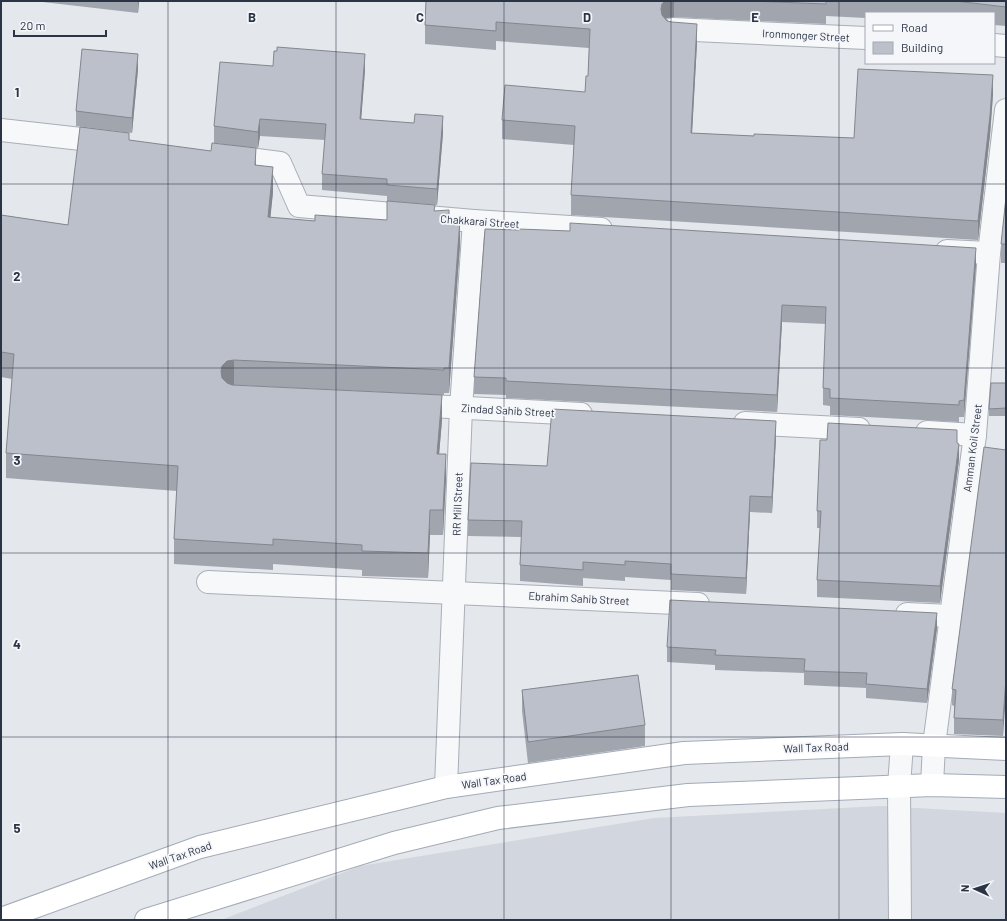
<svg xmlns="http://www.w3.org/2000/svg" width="1007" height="921" font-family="Barlow,sans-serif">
<rect width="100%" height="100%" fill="#e4e7ec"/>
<polygon fill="#d2d6de" points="880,806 1006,813 1006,920 221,920 360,866 654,818"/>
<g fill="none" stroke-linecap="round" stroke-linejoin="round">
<g stroke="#a9aeb7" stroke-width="24">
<g id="minor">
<polyline points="673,29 866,38"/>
<polyline points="994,45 1006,46"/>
<polyline points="1,130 108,142"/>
<polyline points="227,156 280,163 299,206 474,221 601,229"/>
<polyline points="947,251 989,253"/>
<polyline points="412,405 581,414"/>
<polyline points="745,423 859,429"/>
<polyline points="927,432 975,435"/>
<polyline points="208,582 698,604"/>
<polyline points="907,614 950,616"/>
<polyline points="932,785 934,745 975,435 989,253 1006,110"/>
<polyline points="446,787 461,408 474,221"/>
<polyline points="900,920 899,786 902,744"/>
</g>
</g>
<g stroke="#a3abb8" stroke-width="24">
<g id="primary">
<polyline points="1,919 200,847 446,787 684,753 902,744 1006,749"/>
<polyline points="146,920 394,843 498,818 688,795 932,785 1006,787"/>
</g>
</g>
<use href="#minor" stroke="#f7f8fa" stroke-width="22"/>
<use href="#primary" stroke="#fff" stroke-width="22"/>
</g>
<g fill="#a1a5ae">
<polygon points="34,1 139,1 138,13"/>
<polygon points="426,1 1006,1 1006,26 994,25 994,13 866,13 866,18 826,16 826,24 674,17 667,18 666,19 697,43 692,133 754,136 854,138 993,94 990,135 978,240 571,215 571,195 574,145 502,139 502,120 585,92 588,76 589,48 496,41 496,50 425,44 425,25"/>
<polygon points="273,66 365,70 361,119 443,133 437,205 387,201 387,196 322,190 322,174 325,140 260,136 258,148 214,143 214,126"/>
<polygon points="138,69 132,133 76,126 76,111"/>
<polygon points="129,140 256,165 273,192 270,218 315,221 387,220 435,211 449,220 460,245 449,393 444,393 444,395 233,385 442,420 439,454 446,479 443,535 430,535 428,578 362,576 362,570 273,564 273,570 174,564 174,539 177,491 6,478 6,453 12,379 1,377 1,215 68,225"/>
<polygon points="1006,197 1006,263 1001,263 1001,244"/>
<polygon points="485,229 976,265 964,417 959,417 959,422 830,415 830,406 823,405 823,388 826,324 782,322 777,412 506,398 506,395 474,394 474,377"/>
<polygon points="1006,383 1006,416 989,416 989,409"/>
<polygon points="776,437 772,513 750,512 746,594 671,590 671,580 625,577 625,581 583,578 583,586 520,581 520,565 522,537 468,536 468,520 547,466"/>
<polygon points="957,443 959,460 940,603 817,597 817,580 820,528 817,528 817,511"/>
<polygon points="1006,450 1003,736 954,734 954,706 952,705 952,689"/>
<polygon points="937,628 927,703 866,698 866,688 804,685 804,673 715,670 715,665 667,662 667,647"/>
<polygon points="522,690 645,725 645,746 528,763 522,711"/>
</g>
<g fill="#83868d">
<polygon points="138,1 139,1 138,13"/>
<polygon points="665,1 674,1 674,17 667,18 662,23 661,9 662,4"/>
<polygon points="697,24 697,43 691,152 691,133"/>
<polygon points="138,54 138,69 132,133 132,118"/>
<polygon points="365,54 365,70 360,135 360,119"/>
<polygon points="993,75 993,94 990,135 978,240 978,221"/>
<polygon points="443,116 443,133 437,205 437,189"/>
<polygon points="260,119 260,136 258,148 258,132"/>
<polygon points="256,148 256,173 255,165"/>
<polygon points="273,167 273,192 268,242 268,217"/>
<polygon points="460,220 460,245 449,393 449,368"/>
<polygon points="976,248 976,265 964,417 964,400"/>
<polygon points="782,305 782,322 777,412 777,395"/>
<polygon points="234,360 234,385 222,391 221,371 222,366 227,361"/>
<polygon points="442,395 442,420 437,479 437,454"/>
<polygon points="776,421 776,437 772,513 772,497"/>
<polygon points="959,444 959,460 940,603 940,586"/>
<polygon points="446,454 446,479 443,535 443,510"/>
<polygon points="750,496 750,512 746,594 746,578"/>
<polygon points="430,510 430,535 428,578 428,553"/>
<polygon points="937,613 937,628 927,703 927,689"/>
<polygon points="1006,678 1006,694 1003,736 1003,720"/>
</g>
<g fill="#bbc0ca" stroke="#83868d">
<polygon points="426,1 665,1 662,4 661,9 662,15 667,21 672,22 697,24 691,133 754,136 754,134 854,138 858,69 993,75 990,116 978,221 571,195 575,126 502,120 505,85 585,92 586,76 588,76 590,29 496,22 496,31 425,25"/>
<polygon points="751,1 826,1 826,4"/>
<polygon points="955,1 1006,1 1006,7"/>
<polygon points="277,47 365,54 360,119 414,123 415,114 443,116 437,189 387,185 387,179 322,174 326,124 260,119 258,132 214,126 220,62 273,66 274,51 277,51"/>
<polygon points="82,49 138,54 132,118 76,111"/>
<polygon points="80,127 129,133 129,140 211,151 212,143 256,148 255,165 273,167 268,217 315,221 315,215 387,220 387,201 435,205 434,211 449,210 449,220 460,220 449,368 444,368 444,370 234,360 227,361 222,366 221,371 222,378 227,383 232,385 442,395 437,454 446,454 443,510 430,510 428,553 362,551 362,545 273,539 273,545 174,539 178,466 6,453 14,354 1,352 1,215 68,225"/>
<polygon points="1006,197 1006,244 1001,244"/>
<polygon points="570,223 976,248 964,400 959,401 959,405 830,398 830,389 823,388 826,307 782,305 777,395 506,381 506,378 474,377 485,229 519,230 519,229 570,231"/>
<polygon points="991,383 1006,383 1006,408 989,409"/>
<polygon points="552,409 776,421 772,497 750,496 746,578 671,574 671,564 625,561 625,565 583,562 583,570 520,565 522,521 468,520 471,463 547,466"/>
<polygon points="828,423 957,430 957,443 959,444 940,586 817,580 821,511 817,511 820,440 827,440"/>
<polygon points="984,447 1006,450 1006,678 1003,720 954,718 956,690 952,689"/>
<polygon points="670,600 937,613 927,689 866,684 867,673 804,671 805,659 715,655 716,650 667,647"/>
<polygon points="638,675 645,725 528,742 522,690"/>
</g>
<path fill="none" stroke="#2b3445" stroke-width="1" stroke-opacity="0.55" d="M168 1V920M336 1V920M504 1V920M671 1V920M839 1V920M1 184H1006M1 368H1006M1 553H1006M1 737H1006"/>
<g text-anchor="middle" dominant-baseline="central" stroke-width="3.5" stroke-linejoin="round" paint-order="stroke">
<g font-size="11" fill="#2b3445" stroke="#f4f6f9">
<text transform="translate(806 35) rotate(3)">Ironmonger Street</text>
<text transform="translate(480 221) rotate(4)">Chakkarai Street</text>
<text transform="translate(508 410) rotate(3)">Zindad Sahib Street</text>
<text transform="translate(972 448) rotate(-83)">Amman Koil Street</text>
<text transform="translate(457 504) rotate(-88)">RR Mill Street</text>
<text transform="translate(579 598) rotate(3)">Ebrahim Sahib Street</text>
<text transform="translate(816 747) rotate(-2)">Wall Tax Road</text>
<text transform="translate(494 780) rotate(-8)">Wall Tax Road</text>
<text transform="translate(180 855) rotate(-19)">Wall Tax Road</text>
</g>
</g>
<g font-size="13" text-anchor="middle" font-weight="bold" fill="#2b3445" stroke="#f4f6f9" stroke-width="3.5" stroke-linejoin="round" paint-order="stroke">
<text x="252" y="22">B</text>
<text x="420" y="22">C</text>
<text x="587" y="22">D</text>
<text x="755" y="22">E</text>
<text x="17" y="97">1</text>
<text x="17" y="281">2</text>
<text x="17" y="465">3</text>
<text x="17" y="649">4</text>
<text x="17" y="833">5</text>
</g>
<rect width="1007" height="921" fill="none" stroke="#2b3445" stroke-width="4"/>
<rect x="865" y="12" width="130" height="52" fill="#f4f6f9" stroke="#a4a8b1"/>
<rect x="873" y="25" width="20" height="6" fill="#ffffff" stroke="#a4a8b1"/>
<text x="901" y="32" font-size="12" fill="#2b3445">Road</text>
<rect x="873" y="42" width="20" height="12" fill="#bbc0ca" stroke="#a4a8b1"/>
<text x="901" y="52" font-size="12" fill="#2b3445">Building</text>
<g transform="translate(975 889) rotate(273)" stroke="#f4f6f9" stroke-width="3" paint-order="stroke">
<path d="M0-3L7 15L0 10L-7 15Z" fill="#2b3445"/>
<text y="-6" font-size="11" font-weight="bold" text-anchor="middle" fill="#2b3445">N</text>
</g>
<path d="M14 30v6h92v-6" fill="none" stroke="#2b3445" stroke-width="2"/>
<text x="20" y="30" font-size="12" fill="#2b3445" stroke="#f4f6f9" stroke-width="3" paint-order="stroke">20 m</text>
</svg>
